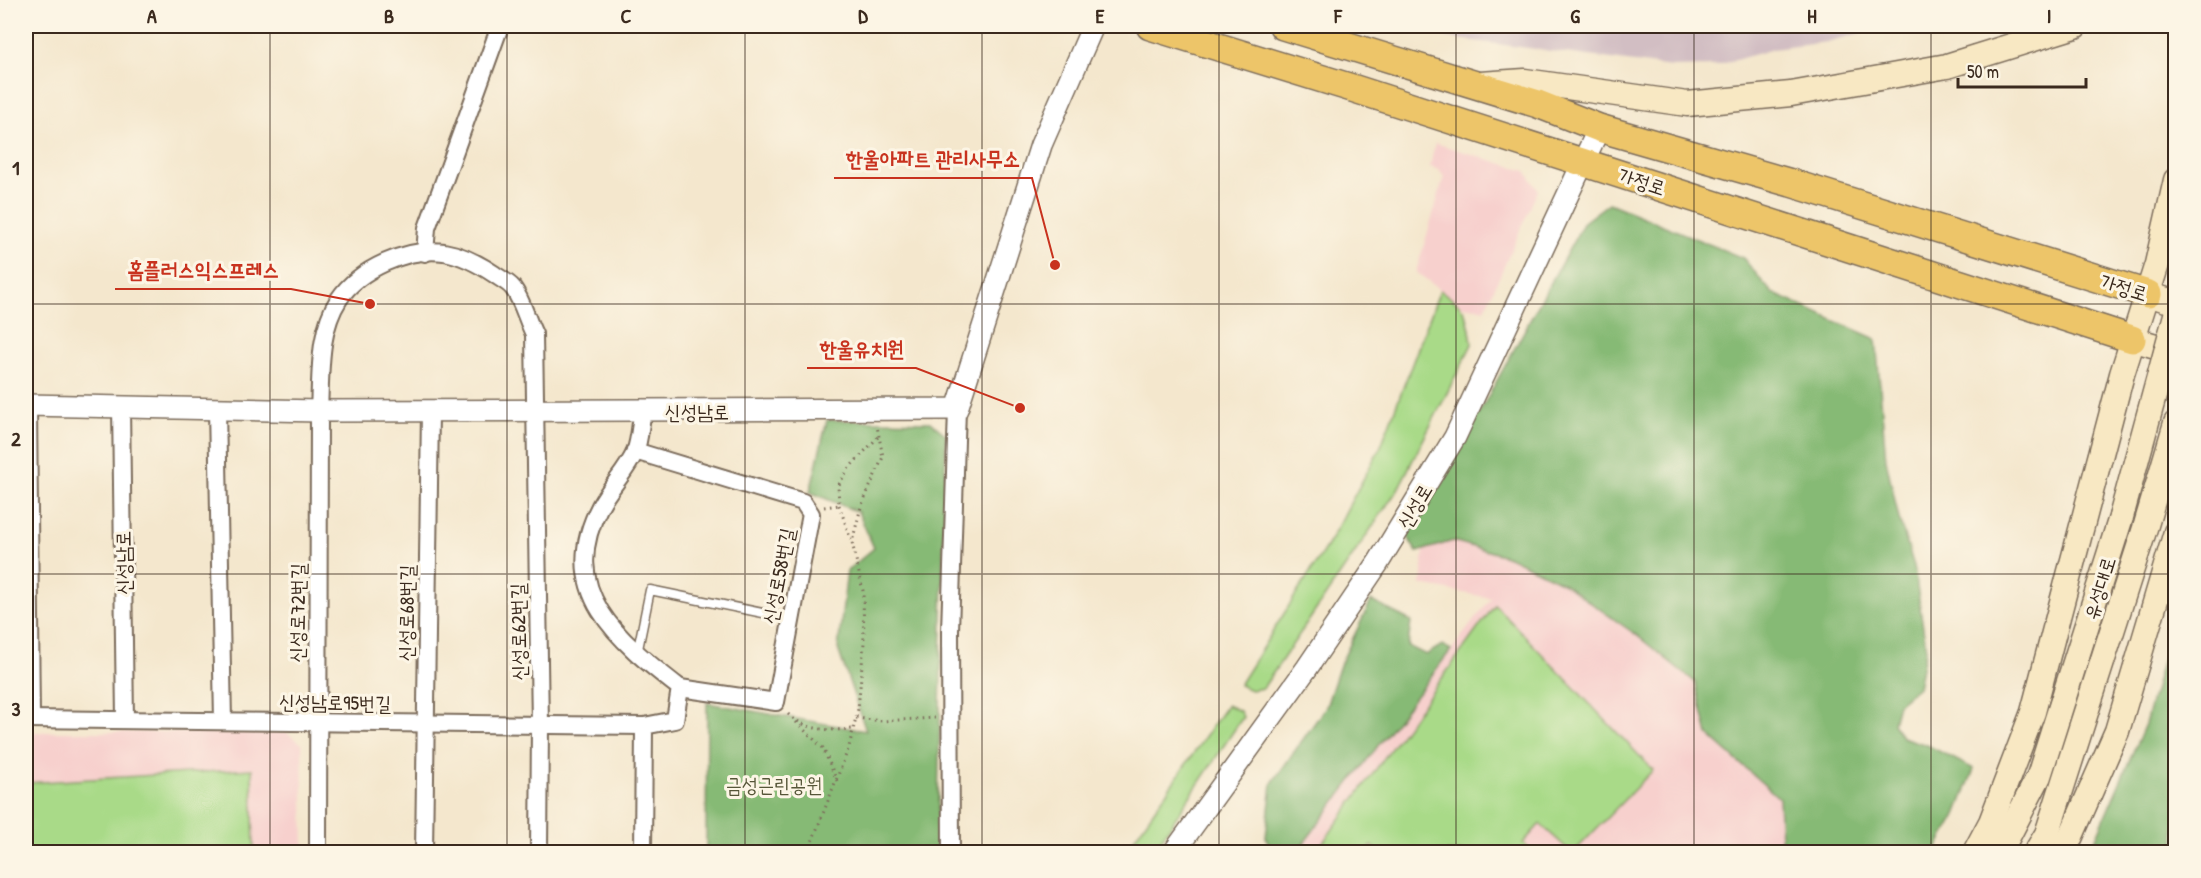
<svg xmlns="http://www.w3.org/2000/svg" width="2201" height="878" font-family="'Patrick Hand','Poor Story',sans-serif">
<rect width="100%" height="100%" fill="#fcf5e5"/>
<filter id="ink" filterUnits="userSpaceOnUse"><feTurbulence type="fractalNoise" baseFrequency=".0167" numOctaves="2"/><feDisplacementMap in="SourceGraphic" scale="12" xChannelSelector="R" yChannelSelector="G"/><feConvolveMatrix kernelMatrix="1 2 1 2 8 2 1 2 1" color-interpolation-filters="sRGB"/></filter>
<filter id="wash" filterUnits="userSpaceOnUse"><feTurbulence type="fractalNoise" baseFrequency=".008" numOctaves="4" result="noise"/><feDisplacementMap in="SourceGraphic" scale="24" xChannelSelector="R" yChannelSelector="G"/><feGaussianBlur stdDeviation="1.35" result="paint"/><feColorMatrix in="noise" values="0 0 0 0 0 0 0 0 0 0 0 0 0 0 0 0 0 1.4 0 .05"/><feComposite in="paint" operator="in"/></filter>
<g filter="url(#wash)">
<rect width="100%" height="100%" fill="#f4e7cd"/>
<g fill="#f7d0cd">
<polygon points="1435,143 1526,171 1538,190 1485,309 1462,306 1416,272 1444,177 1439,170 1430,167"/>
<polygon points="1453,541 1509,557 1561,582 1635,634 1694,682 1708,735 1779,798 1781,840 1769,852 1297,852 1491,598 1421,585 1424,550"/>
<polygon points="26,732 286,732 302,744 304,852 26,852"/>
</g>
<polygon fill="#d2bec3" points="1395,26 1885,26 1827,42 1773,49 1715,66 1672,67 1451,38"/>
<g fill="#a9da88" stroke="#728253" stroke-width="1.5">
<path d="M1440 290C1466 308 1468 312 1472 344L1398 489 1263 688 1251 690 1239 685 1331 539 1381 446Z"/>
<polygon points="1495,605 1653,770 1574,852 1571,852 1540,824 1523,843 1533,852 1380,852 1372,846 1365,852 1316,852"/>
<polygon points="1227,705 1240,711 1243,717 1153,852 1125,852"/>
<polygon points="252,769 254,852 26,852 26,783"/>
</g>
<g fill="#86ba74" stroke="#607249" stroke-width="1.5">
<polygon points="1609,203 1743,258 1772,293 1876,339 1886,460 1899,519 1914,566 1926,648 1918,687 1898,704 1893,723 1902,737 1927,745 1974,769 1956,815 1935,852 1769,852 1781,840 1779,798 1708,735 1695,682 1635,634 1561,582 1509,557 1453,541 1417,552 1407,536 1467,435 1584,222"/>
<polygon points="827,420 931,422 946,435 937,852 706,852 707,703 866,731 838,649 847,571 874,548 858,512 810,492"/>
<polygon points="1371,601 1411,621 1408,646 1426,655 1442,645 1451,650 1297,852 1272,852 1266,837 1272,783 1326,707 1340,665"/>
<polygon points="2175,616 2175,852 2090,852 2145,724"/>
</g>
</g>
<g filter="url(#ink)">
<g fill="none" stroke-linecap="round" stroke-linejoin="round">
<g stroke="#7c6c5b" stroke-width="11">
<polyline id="service" points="637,654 650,590 792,619"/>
</g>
<g stroke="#7c6c5b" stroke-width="20">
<g id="minor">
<polyline points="425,253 427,228 500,26"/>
<polyline points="28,405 31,719"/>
<polyline points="121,405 125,720"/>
<polyline points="217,408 223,721"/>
<path d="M643 411C640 424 640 440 635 452 627 471 610 487 600 506 556 591 618 640 680 688L675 720 644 726 643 852"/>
<polyline points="635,451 803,502 811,514 776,702 680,688"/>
<polyline points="26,719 644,726"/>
<path d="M318 852 319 411C321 374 318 331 339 299 359 269 408 247 444 252 462 255 479 264 494 274 499 278 508 282 513 288 522 300 527 320 534 334L540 725 539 852"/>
<polyline points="424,852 430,411"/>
<polyline points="951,852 950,631 957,409"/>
</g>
</g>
<g stroke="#7c6c5b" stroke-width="24">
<g id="tertiary">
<polyline points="26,405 319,411 957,409 1041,145 1093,26"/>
<polyline points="1174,852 1307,668 1378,563 1455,437 1599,128"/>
</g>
</g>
<g stroke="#7c6c5b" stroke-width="27">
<g id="secondary">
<polyline points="1480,84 1525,81 1687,104 1791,94 1947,66 2075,26"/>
<polyline points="2148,294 2176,303"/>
<polyline points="2132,339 2176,352"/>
<polyline points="1975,852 1991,822 2033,712 2122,374 2157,264 2176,180"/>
<polyline points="2000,852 2039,776 2121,517"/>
<polyline points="2036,852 2047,834 2146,525 2176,423"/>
<polyline points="2064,852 2117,731 2176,532"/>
</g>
</g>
<g stroke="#7c6c5b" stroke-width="30">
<g id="primary">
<polyline points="1150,26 1352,88 2132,339"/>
<polyline points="1283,26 1538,104 1599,128 1791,183 2148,294"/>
</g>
</g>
<g stroke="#7c6c5b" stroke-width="3" stroke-dasharray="1.5 4.5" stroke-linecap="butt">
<polyline points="839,505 851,540"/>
<polyline points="824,507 839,505 838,486 849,468 878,437"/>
<path d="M788 714C806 731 830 731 853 729"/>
<polyline points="856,718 882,721 935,718"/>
<polyline points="796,722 823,748 837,781"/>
<polyline points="808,852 849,747 858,709 864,643 863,591 852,542 861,507 883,457 877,426"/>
</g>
<use href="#service" stroke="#fff" stroke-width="8"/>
<use href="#minor" stroke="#fff" stroke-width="16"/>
<use href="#tertiary" stroke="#fff" stroke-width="21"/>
<use href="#secondary" stroke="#f8e8c3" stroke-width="24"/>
<use href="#primary" stroke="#edc569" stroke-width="27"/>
<g stroke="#7c6c5b" stroke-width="27" stroke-linecap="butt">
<polyline id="secondary-bridge" points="2121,517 2176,315"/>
</g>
<use href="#secondary-bridge" stroke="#f8e8c3" stroke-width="24"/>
</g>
</g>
<path fill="none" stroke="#3b2a1e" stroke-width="1.5" stroke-opacity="0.55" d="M270 26V852M507 26V852M745 26V852M982 26V852M1219 26V852M1456 26V852M1694 26V852M1931 26V852M26 304H2176M26 574H2176"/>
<g text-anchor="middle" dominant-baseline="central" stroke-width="6" stroke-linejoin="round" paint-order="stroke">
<g font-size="20" fill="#3b2a1e" stroke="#fcf5e5">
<text transform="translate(1642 181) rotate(18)">가정로</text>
<text transform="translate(2124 287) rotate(17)">가정로</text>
<text x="697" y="411">신성남로</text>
<text transform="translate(1414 506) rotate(-59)">신성로</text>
<text transform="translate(123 563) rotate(-91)">신성남로</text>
<text transform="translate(778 576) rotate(-79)">신성로58번길</text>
<text transform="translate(2099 588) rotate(-73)">유성대로</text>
<text transform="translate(297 613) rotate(-89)">신성로72번길</text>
<text transform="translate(406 613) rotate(-89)">신성로68번길</text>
<text transform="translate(518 632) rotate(-91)">신성로62번길</text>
<text transform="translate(335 702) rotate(1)">신성남로95번길</text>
</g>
<g font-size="20" fill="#565638" stroke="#fcf5e5">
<text x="774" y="784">금성근린공원</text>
</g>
</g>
<path fill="none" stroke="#c8321e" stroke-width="2" d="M1055 265L1032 178H834M370 304L291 289H115M1020 408L916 368H807"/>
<g fill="#c8321e" stroke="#fcf5e5" stroke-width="2">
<circle cx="1055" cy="265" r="6"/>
<circle cx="370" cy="304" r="6"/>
<circle cx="1020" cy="408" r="6"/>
</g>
<g font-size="21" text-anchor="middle" font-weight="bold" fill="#c8321e" stroke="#fcf5e5" stroke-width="6" stroke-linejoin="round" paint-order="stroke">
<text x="933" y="166">한울아파트 관리사무소</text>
<text x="203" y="277">홈플러스익스프레스</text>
<text x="862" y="356">한울유치원</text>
</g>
<rect width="2201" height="878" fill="none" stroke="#fcf5e5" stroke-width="66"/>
<path d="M1958 78v9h128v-9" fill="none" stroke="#3b2a1e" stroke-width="3"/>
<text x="1967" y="78" font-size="18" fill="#3b2a1e" stroke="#fcf5e5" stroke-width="4.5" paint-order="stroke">50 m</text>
<rect x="33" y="33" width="2135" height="812" fill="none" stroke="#3b2a1e" stroke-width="2"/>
<g font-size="20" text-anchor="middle" font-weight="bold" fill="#3b2a1e">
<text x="152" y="23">A</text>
<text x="389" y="23">B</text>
<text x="626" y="23">C</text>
<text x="863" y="23">D</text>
<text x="1100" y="23">E</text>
<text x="1338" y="23">F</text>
<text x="1575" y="23">G</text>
<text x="1812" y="23">H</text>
<text x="2049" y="23">I</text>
<text x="16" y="175">1</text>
<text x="16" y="446">2</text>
<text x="16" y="716">3</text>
</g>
</svg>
